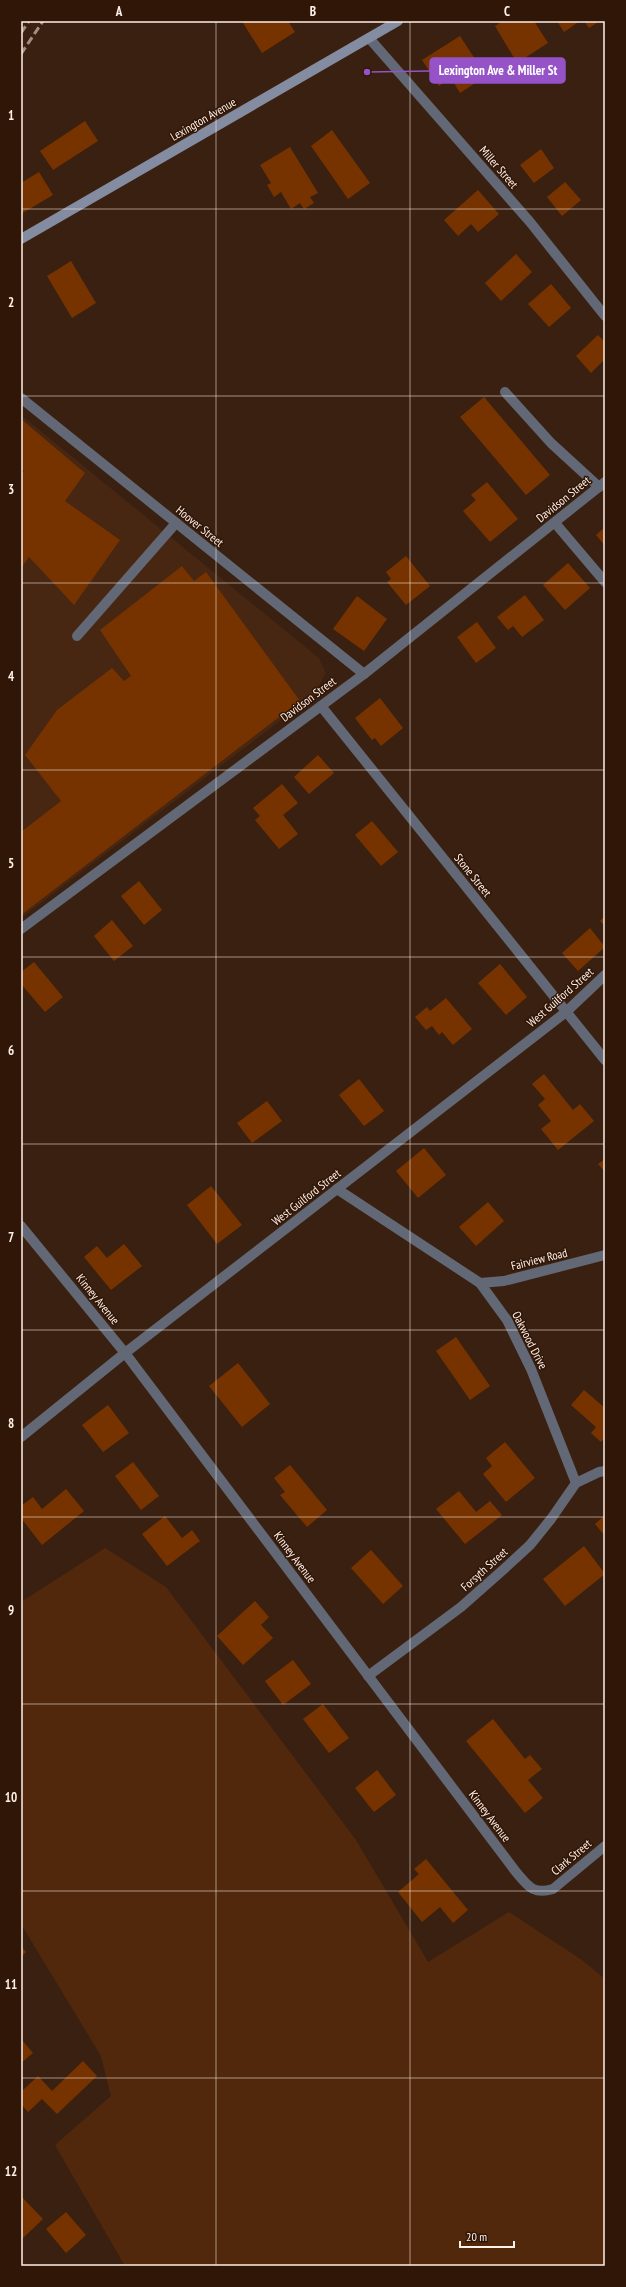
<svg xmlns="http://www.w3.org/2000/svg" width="626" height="2287" font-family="'PT Sans Narrow',sans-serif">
<rect width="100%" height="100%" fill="#3a2010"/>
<polygon fill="#472612" points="21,415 319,658 326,673 314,695 21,918"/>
<polygon fill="#52280c" points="105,1548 166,1587 356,1840 428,1962 509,1912 582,1960 605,1979 605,2266 125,2266 55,2145 111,2096 101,2056 21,1924 21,1602"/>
<g fill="#763300">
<polygon points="246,21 288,21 295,32 262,53 243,23"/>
<polygon points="503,21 534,21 548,43 517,63 495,26"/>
<polygon points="557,21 580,21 564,32"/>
<polygon points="584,21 600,21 589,28"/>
<polygon points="460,36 486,76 460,93 451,78 439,86 422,60"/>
<polygon points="85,121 98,141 53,170 40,151"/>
<polygon points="332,130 370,183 348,199 311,146"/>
<polygon points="290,147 318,193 310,197 314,203 304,209 300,203 291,209 281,192 274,197 267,185 271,183 260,165"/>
<polygon points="541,149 554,168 534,183 520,165"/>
<polygon points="39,172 53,195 21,214 21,183"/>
<polygon points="565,182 581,200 562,216 547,197"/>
<polygon points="478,190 499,214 478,232 471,224 458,236 444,220"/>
<polygon points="516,254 532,272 501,301 485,283"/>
<polygon points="71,261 96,303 72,318 47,276"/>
<polygon points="551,284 571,308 549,327 528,304"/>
<polygon points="598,335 605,342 605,359 591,373 576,356"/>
<polygon points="484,397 550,475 526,495 460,417"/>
<polygon points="21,419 85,473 65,501 120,540 74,605 29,557 21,568 21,475 24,471 21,469"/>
<polygon points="487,482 518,519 490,542 463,511 476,500 471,495"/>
<polygon points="605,527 605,546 596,535"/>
<polygon points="406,556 430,586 406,605 387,582 391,579 386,572"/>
<polygon points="568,563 590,588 565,610 543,585"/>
<polygon points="182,566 194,581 206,572 300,701 21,915 21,832 61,801 25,755 57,710 112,668 124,681 131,676 100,630"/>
<polygon points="525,595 544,620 522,637 513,626 508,630 497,617"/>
<polygon points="357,596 387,619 364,651 333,629"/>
<polygon points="477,622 496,648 476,663 457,637"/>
<polygon points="380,698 403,728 381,746 375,738 372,740 355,718"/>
<polygon points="318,755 334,773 309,794 294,777"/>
<polygon points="282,784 298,803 283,815 298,834 279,849 255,820 260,816 253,808"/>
<polygon points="372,821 398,852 381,866 355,835"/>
<polygon points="139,881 162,910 144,925 121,896"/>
<polygon points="605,916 605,926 600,921"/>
<polygon points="112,920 133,946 114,961 94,936"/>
<polygon points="590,928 605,947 578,971 562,953"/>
<polygon points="34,962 63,997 45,1012 21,984 21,972"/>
<polygon points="500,964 527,997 506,1015 478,983"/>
<polygon points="446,998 472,1029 453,1045 442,1032 439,1035 432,1026 426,1030 415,1017 427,1007 430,1011"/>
<polygon points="544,1074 573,1110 580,1104 594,1121 558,1150 541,1129 551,1121 538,1105 545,1099 532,1084"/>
<polygon points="359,1079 384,1111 364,1126 339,1095"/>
<polygon points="267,1101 282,1121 252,1143 237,1123"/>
<polygon points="424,1148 446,1175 418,1198 396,1171"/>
<polygon points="605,1159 605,1172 598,1164"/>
<polygon points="211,1186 242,1225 217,1244 187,1205"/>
<polygon points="488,1202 504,1221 476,1246 459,1227"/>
<polygon points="124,1244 142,1266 111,1290 84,1257 97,1246 107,1258"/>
<polygon points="456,1337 490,1386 470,1400 436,1351"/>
<polygon points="238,1363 270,1404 242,1427 209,1386"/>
<polygon points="584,1390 605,1408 605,1437 601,1442 591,1433 596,1427 571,1405"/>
<polygon points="108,1405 129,1433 103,1452 82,1425"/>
<polygon points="505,1442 535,1478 506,1502 483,1474 492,1466 486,1458"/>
<polygon points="133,1462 159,1496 141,1510 115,1476"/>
<polygon points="290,1465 327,1510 307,1527 280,1495 285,1492 274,1478"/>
<polygon points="66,1489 84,1511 42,1545 21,1518 21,1506 33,1497 42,1509"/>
<polygon points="459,1491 476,1512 490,1501 502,1515 465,1544 436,1509"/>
<polygon points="605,1515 605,1536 595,1524"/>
<polygon points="165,1516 182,1538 192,1530 200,1541 167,1566 142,1534"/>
<polygon points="584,1546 605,1574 565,1606 543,1579"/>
<polygon points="371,1550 403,1586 383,1604 351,1568"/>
<polygon points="255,1601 269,1617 261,1625 273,1638 243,1665 217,1636"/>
<polygon points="293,1660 311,1684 283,1705 265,1681"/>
<polygon points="323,1704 349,1738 329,1753 303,1719"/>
<polygon points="493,1719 525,1759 530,1755 542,1769 528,1780 543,1798 525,1813 466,1741"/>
<polygon points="377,1770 396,1795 374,1812 355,1788"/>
<polygon points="426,1859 468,1910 453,1923 440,1907 422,1922 398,1892 419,1874 414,1869"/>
<polygon points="21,1946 26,1952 21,1957"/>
<polygon points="21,2039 33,2053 21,2063"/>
<polygon points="83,2061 97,2076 57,2114 42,2099 28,2112 21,2104 21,2092 38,2076 52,2091"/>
<polygon points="21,2196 43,2219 22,2239 21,2238"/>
<polygon points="66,2212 86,2235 66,2253 46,2229"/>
</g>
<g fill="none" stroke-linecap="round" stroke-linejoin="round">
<g stroke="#626875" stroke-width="10">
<polyline points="505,392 551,443 599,487"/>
<polyline points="77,636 176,523"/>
</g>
<g stroke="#626875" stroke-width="10">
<polyline points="369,38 530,222 605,316"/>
<polyline points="21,398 364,674"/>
<polyline points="555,523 605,582"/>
<polyline points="321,706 605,1060"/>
<polyline points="21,929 364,674 605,482"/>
<polyline points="337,1189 480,1283 507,1320 531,1369 576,1483"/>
<path d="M21 1226 125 1353 516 1872C528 1886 533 1895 553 1889L605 1846"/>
<polyline points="480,1283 504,1281 605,1255"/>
<polyline points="21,1437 125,1353 566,1012 605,975"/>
<polyline points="368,1676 461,1607 504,1569 530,1545 551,1519 576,1483 599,1472 605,1471"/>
</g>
<polyline stroke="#838ca1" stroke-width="10" points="21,239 398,21"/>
<g stroke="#a38e83" stroke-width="3" stroke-dasharray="8 4" stroke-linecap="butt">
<polyline points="21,33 29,21"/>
<polyline points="21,54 43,21"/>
</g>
</g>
<path fill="none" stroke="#feefe7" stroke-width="1" stroke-opacity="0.55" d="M216 21V2266M410 21V2266M21 209H605M21 396H605M21 583H605M21 770H605M21 957H605M21 1144H605M21 1330H605M21 1517H605M21 1704H605M21 1891H605M21 2078H605"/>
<g text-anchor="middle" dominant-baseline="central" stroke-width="3" stroke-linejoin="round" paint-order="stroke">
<g font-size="12" fill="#feefe7" stroke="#301607">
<text transform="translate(203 119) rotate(-30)">Lexington Avenue</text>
<text transform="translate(499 167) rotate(49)">Miller Street</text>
<text transform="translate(563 499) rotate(-39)">Davidson Street</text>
<text transform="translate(200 526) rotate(39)">Hoover Street</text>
<text transform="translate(308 699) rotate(-37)">Davidson Street</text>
<text transform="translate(473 875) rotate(51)">Stone Street</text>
<text transform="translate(560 997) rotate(-41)">West Guilford Street</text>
<text transform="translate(306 1197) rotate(-38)">West Guilford Street</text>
<text transform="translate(539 1259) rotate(-14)">Fairview Road</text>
<text transform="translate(98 1299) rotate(51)">Kinney Avenue</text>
<text transform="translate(530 1340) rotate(63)">Oakwood Drive</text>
<text transform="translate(295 1557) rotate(53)">Kinney Avenue</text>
<text transform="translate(484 1569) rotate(-42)">Forsyth Street</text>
<text transform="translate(490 1816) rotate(53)">Kinney Avenue</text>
<text transform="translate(571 1857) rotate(-40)">Clark Street</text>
</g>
</g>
<path fill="none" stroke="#9553c7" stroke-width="1.5" d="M367 72L430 71"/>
<circle fill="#9553c7" stroke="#301607" stroke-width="1.5" cx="367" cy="72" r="4"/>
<rect fill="#9553c7" stroke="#9553c7" stroke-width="1.5" x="430" y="58" width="135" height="25" rx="4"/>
<g font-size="13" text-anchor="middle" font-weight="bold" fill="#fff">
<text x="498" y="75">Lexington Ave &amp; Miller St</text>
</g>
<rect width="626" height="2287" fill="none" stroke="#301607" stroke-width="44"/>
<path d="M460 2241v6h54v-6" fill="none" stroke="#feefe7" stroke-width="2"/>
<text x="466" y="2241" font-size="12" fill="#feefe7" stroke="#301607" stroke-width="3" paint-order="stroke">20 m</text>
<rect x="22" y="22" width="582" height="2243" fill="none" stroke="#feefe7" stroke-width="1.5"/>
<g font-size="13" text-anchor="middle" font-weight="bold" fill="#feefe7">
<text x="119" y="16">A</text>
<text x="313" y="16">B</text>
<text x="507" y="16">C</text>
<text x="11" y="120">1</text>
<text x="11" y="307">2</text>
<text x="11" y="494">3</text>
<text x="11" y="681">4</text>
<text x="11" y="868">5</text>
<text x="11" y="1055">6</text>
<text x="11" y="1242">7</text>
<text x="11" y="1428">8</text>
<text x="11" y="1615">9</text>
<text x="11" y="1802">10</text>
<text x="11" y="1989">11</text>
<text x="11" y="2176">12</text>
</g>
</svg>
